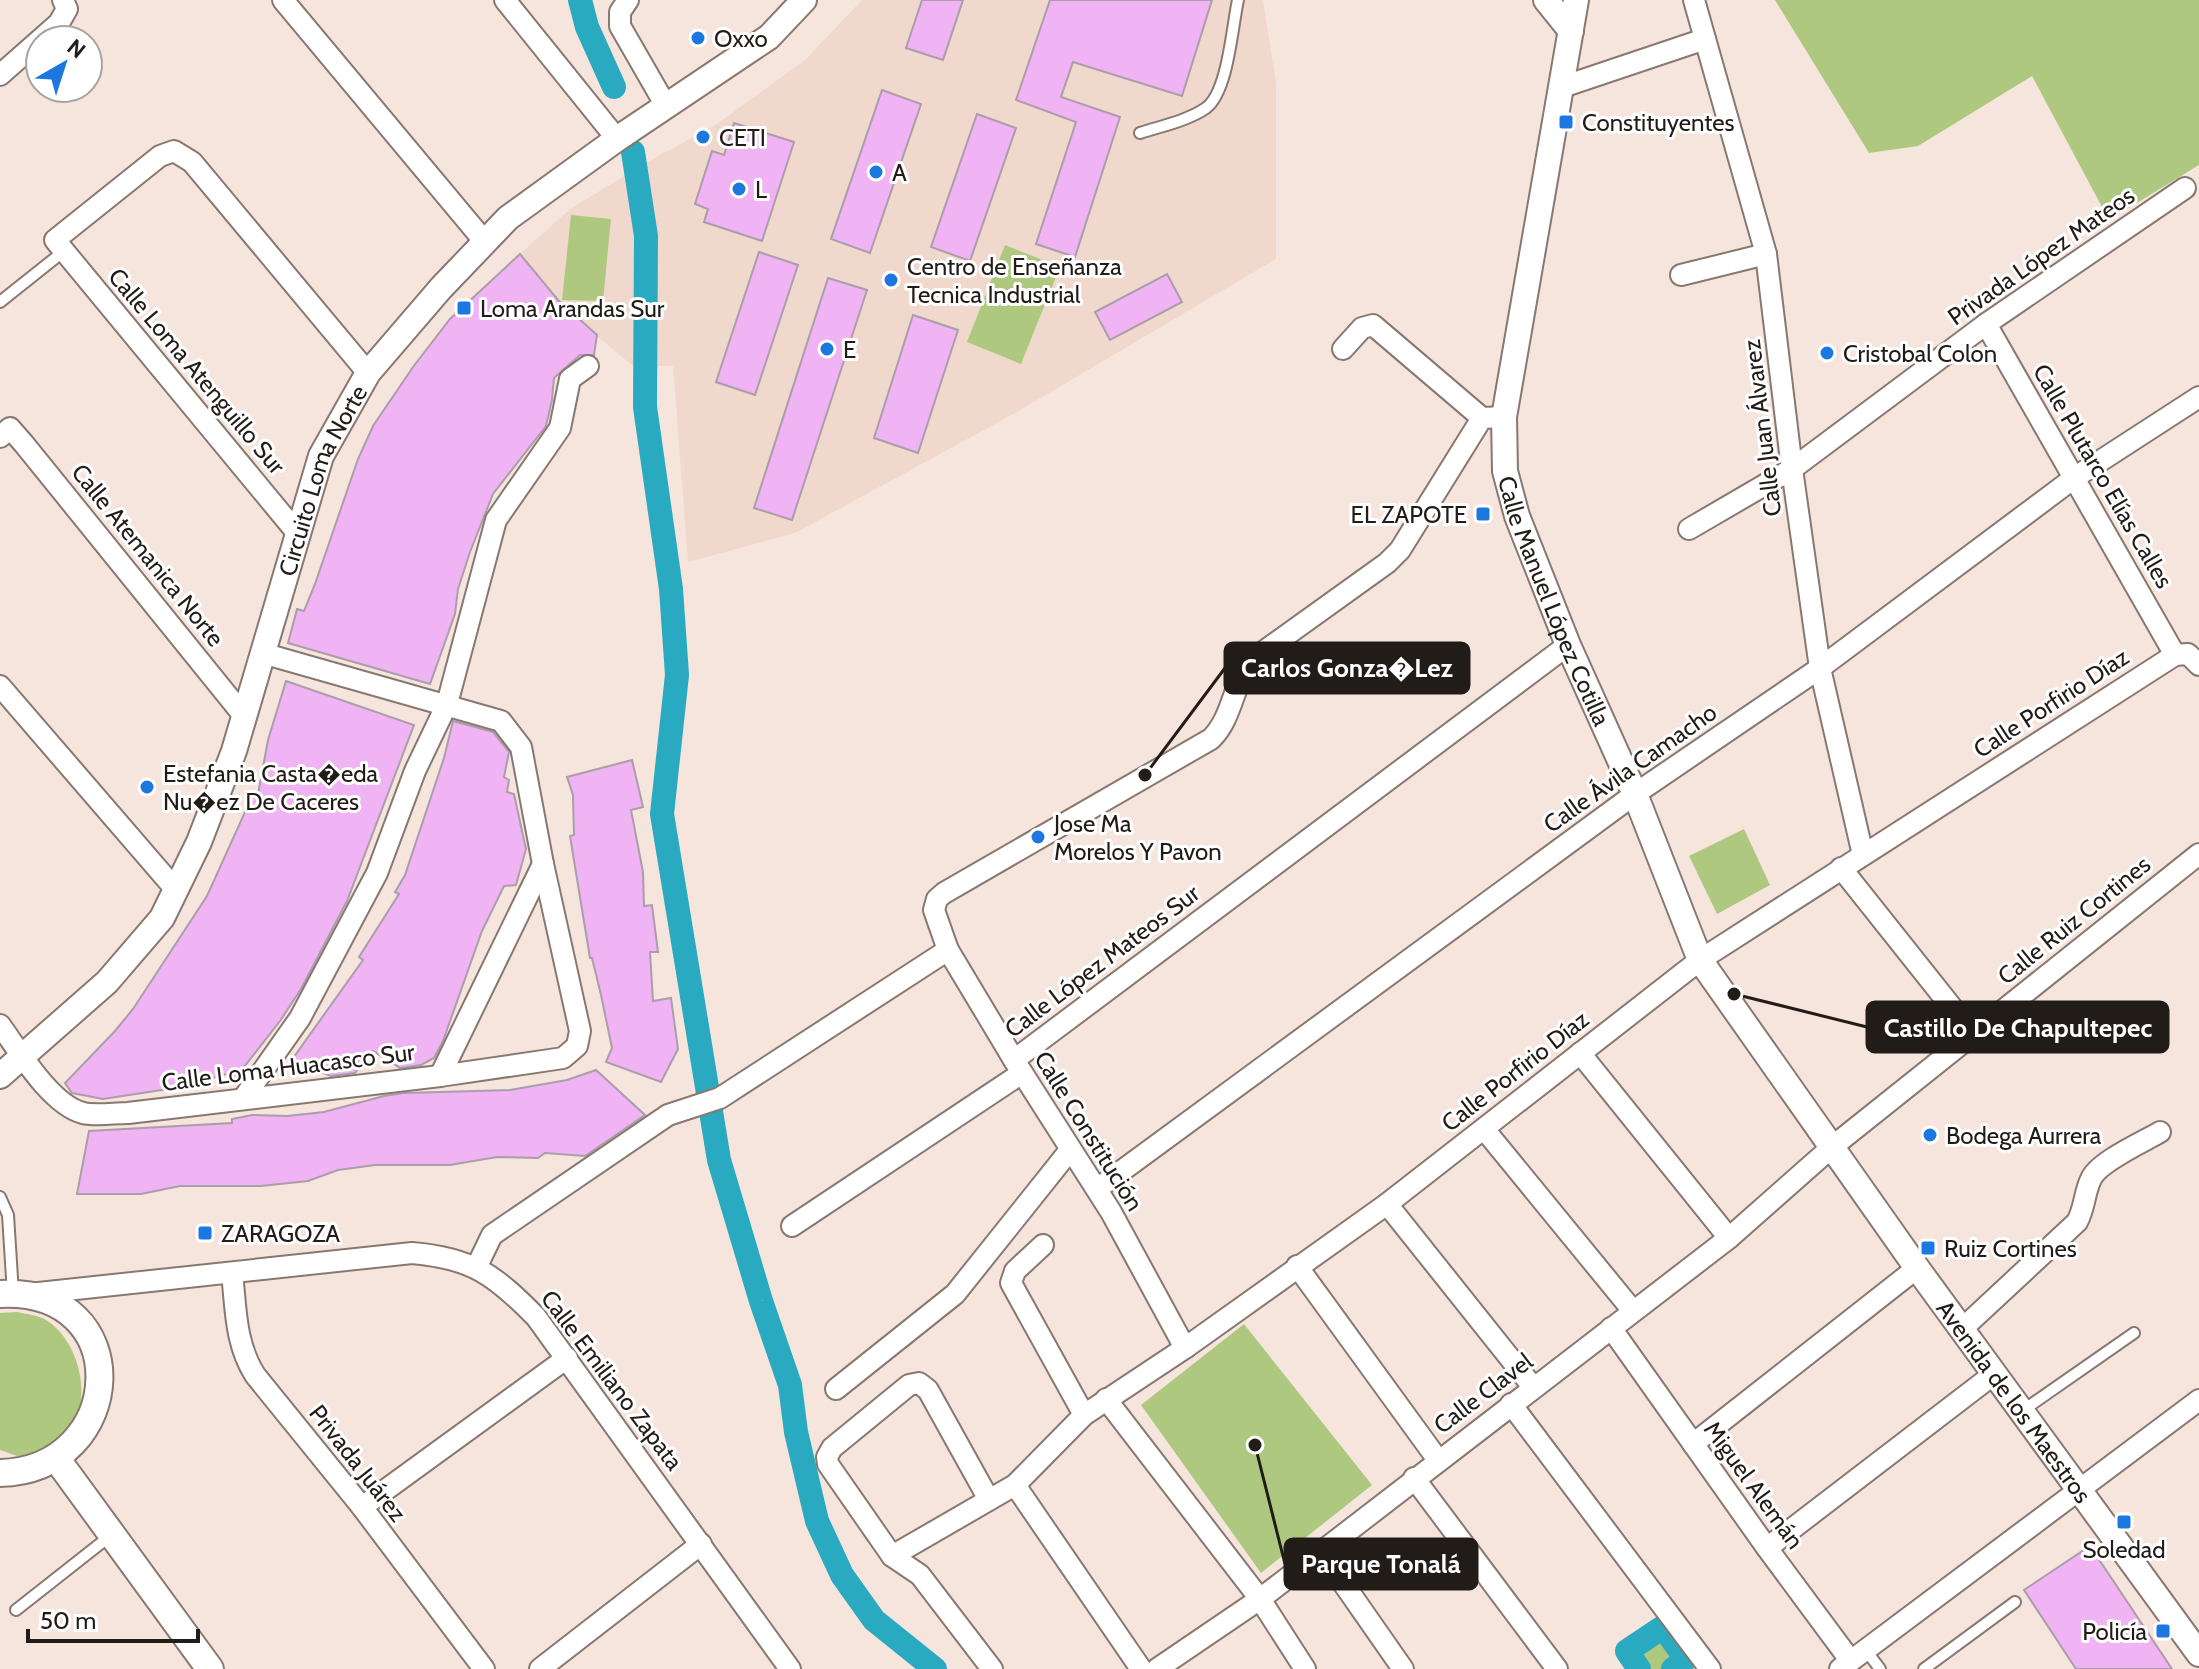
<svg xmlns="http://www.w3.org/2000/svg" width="2199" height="1669" font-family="Cabin,sans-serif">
<rect width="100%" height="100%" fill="#f6e5dd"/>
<polygon fill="#f1d8cc" points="862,0 1263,0 1276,83 1276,259 1017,412 795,533 688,562 673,366 633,366 569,313 520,254 570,209 644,164 717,124 805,60"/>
<g fill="#aec97f">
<polygon points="1775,0 2199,0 2199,165 2109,220 2032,76 1918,146 1869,153"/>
<polygon points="571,215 611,219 603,301 562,300"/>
<polygon points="1005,245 1060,267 1021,364 967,342"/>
<polygon points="1744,829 1770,885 1717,914 1689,856"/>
<path d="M17 1312C26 1314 38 1315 46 1320 90 1347 98 1437 42 1452 37 1454 29 1457 24 1457 17 1457 7 1452 0 1450V1313Z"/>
<polygon points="1244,1324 1372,1485 1261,1573 1141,1405"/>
<polygon points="1663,1627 1686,1659 1673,1669 1639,1669 1627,1651"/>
</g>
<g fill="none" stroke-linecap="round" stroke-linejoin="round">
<g stroke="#29aac0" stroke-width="24">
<polyline points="580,0 587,27 614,87"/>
<polyline points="633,152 646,236 645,407 671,589 677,675 662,814 719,1160 761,1301 790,1385 796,1432 817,1521 842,1575 874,1620 935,1669"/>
<polyline points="1639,1669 1627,1651 1663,1627 1686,1659 1673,1669"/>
</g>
</g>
<g fill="#f0b3f4" stroke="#a99eaa" stroke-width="2">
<polygon points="922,0 963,0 943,60 906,48"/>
<polygon points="1050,0 1212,0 1182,96 1073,62 1061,97 1120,117 1075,257 1036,244 1076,122 1016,100"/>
<polygon points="882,90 921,104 870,253 831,239"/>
<polygon points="977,114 1016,128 970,261 931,247"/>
<polygon points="734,123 794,142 762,241 704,222 708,209 695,204 712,151 724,155"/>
<polygon points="759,252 798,265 755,395 716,382"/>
<polygon points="520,254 558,300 597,335 594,355 580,355 554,378 552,400 546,426 493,494 470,552 458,589 455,614 430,684 288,643 297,609 304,611 315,584 358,459 373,426 413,367 450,319"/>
<polygon points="1167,274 1182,302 1110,340 1095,312"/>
<polygon points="828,278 867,290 792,520 754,508"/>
<polygon points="913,315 958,330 918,453 874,438"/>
<polygon points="286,681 414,725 347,901 301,989 280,1021 237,1076 221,1074 201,1084 103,1099 72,1093 65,1083 115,1031 133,1009 207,896 254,792 258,794 268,740"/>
<polygon points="453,721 493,732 509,752 504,777 509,780 507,792 514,794 526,849 516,885 504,886 482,931 443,1041 434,1058 421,1065 400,1068 373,1051 355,1073 331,1076 291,1061 363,960 359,957 399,894 395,892 405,875 444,758"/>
<polygon points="632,760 643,807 631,810 643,872 644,906 652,905 658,952 650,952 653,1001 671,998 678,1049 661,1082 606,1062 612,1048 601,995 592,958 590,958 570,836 574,835 573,795 567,777"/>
<polygon points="596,1070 645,1115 585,1156 545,1153 538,1158 497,1157 450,1165 375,1165 338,1170 308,1181 261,1186 180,1186 141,1194 77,1194 89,1131 232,1123 232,1119 252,1115 287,1116 324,1112 384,1096 404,1093 510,1090 567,1080"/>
<polygon points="2090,1546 2172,1669 2076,1669 2024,1590"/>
</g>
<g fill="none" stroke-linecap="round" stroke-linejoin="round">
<g stroke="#877870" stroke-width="14">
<g id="service">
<path d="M1140 133C1161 126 1187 121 1206 108 1228 92 1232 27 1238 0"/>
<polyline points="0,302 64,251"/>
<polyline points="0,1197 8,1215 13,1294"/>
<polyline points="2022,1411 2134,1333"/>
<polyline points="16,1610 110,1536"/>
<polyline points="1865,1649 1880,1669"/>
<polyline points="1924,1669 2015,1602"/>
</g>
</g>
<g stroke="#877870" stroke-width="24">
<g id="minor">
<polyline points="283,0 485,242"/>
<polyline points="505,0 617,139"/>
<polyline points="628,0 620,12 620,26 666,106"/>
<polyline points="1694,0 1766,254 1792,469 1820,668 1863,855"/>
<polyline points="0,75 59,23 67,9 63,0"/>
<polyline points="1562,87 1705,39"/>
<polyline points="1681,275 1766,254"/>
<polyline points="1986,324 2175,655"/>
<polyline points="1343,349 1362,328 1373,325 1482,418"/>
<polyline points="0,437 10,428 24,444 244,716"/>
<polyline points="1689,529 1792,469 1986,324 2185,188"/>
<polyline points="298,534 55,240 160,156 174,151 192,162 368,373"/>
<polyline points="0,686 176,890"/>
<polyline points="1841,868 1973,1034"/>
<path d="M0 1025C19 1051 51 1105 83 1113 96 1116 114 1113 128 1113L440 1076 563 1058 577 1046 580 1031 543 864 521 747 501 721 262 653"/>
<polyline points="1580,1053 1729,1238"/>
<polyline points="1014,1060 1568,645"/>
<polyline points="440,1076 543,864"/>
<polyline points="243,1099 300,1018 377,873 415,771 447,704 496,520 560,428 570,379 588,366"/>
<polyline points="1484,1129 1633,1311"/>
<polyline points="1097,1189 1635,794 1820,668 2074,478 2199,397"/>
<polyline points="1387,1204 1533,1387"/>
<polyline points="792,1226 1022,1073"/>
<polyline points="1043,1245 1015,1271 1011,1283 1084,1415"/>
<polyline points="1297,1266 1438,1460"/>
<polyline points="476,1268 492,1235 668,1115 720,1098 948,950"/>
<path d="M232 1273C236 1309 235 1343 255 1375L362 1507 484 1669"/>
<path d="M29 1294 412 1253C472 1258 495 1275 536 1317L790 1669"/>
<polyline points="1611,1328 1767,1548 1850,1660"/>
<path d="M1962 1329 2077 1222C2085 1208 2084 1193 2091 1179 2098 1162 2143 1142 2160 1132"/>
<path d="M1185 1348 1111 1212 1014 1060 948 950 934 910 937 899 944 893 1211 739C1235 715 1231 682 1256 657L1387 563 1400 550 1482 418 1504 417"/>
<polyline points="836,1389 955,1294 1070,1150"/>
<polyline points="1106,1399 1260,1599 1305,1669"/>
<polyline points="1511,1404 1710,1669"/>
<polyline points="1693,1444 1917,1268"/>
<polyline points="1414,1478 1557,1669"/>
<polyline points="1015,1485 1141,1669"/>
<polyline points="988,1498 928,1390 919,1383 909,1385 832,1448 827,1457 828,1464 892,1556 920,1575 992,1669"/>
<polyline points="362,1507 567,1358"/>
<polyline points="1767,1548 1994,1374"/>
<polyline points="1320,1550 1403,1669"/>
<polyline points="892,1556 1015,1485 1084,1415 1185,1348 1387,1204 1700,960 2175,655 2188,654 2199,665"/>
<polyline points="540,1669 701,1544"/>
<polyline points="1157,1669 1260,1599 1729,1238 1832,1147 2199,854"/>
<polyline points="1840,1669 2199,1400"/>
</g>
</g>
<g stroke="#877870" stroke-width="28">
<g id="tertiary">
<polyline points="1546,0 1571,31"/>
<path id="s1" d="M1576 0 1504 417 1505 471 1517 516 1568 645 1635 794 1700 960 1917 1268 2199 1654"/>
<path id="s2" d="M0 1076 107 982 162 918 199 842 234 751 321 456 368 373 441 288 508 218 617 139 769 37 804 0"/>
</g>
</g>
<g stroke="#877870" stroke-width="30">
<g id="secondary">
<path d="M0 1294C138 1287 127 1470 0 1473"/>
<polyline points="56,1458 210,1669"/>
</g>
</g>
<use href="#service" stroke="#fff" stroke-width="10"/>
<use href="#minor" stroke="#fff" stroke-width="20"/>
<use href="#tertiary" stroke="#fff" stroke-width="24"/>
<use href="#secondary" stroke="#fff" stroke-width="26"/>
</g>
<g fill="#1c78e1" stroke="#fff" stroke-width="3">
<circle cx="698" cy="38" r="8"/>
<rect x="1558" y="114" width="16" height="16" rx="4"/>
<circle cx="703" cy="137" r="8"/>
<circle cx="876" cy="172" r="8"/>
<circle cx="739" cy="189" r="8"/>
<circle cx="891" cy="280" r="8"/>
<rect x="456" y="300" width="16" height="16" rx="4"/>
<circle cx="827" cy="349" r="8"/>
<circle cx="1827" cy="353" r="8"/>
<rect x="1475" y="506" width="16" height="16" rx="4"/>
<circle cx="147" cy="787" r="8"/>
<circle cx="1038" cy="837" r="8"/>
<circle cx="1930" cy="1135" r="8"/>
<rect x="197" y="1225" width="16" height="16" rx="4"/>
<rect x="1920" y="1240" width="16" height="16" rx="4"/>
<rect x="2116" y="1514" width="16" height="16" rx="4"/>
<rect x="2155" y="1623" width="16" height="16" rx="4"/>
</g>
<g text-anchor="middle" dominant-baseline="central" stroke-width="6" stroke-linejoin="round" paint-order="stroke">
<g font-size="24" fill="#221c19" stroke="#fff" text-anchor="start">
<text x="714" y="38">Oxxo</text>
<text x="1582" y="122">Constituyentes</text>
<text x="719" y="137">CETI</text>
<text x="892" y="172">A</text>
<text x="755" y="189">L</text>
<text x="907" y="266">Centro de Enseñanza<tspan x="907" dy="28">Tecnica Industrial</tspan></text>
<text x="480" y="308">Loma Arandas Sur</text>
<text x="843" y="349">E</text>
<text x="1843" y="353">Cristobal Colon</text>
<text x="1467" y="514" text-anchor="end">EL ZAPOTE</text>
<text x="163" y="773">Estefania Casta�eda<tspan x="163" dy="28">Nu�ez De Caceres</tspan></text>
<text x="1054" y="823">Jose Ma<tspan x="1054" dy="28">Morelos Y Pavon</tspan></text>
<text x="1946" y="1135">Bodega Aurrera</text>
<text x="221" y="1233">ZARAGOZA</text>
<text x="1944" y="1248">Ruiz Cortines</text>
<text x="2124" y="1549" text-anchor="middle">Soledad</text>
<text x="2147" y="1631" text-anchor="end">Policía</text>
</g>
<g font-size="24" fill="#221c19" stroke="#fff">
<text transform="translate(2041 256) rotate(-35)">Privada López Mateos</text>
<text transform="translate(197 371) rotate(50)">Calle Loma Atenguillo Sur</text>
<text transform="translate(1762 428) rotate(-97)">Calle Juan Álvarez</text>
<text transform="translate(2103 476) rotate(60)">Calle Plutarco Elías Calles</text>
<text stroke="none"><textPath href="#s2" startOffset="694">Circuito Loma Norte</textPath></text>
<text transform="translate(148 555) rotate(51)">Calle Atemanica Norte</text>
<text stroke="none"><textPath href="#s1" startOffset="616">Calle Manuel López Cotilla</textPath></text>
<text transform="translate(2051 703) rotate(-33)">Calle Porfirio Díaz</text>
<text transform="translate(1630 768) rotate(-35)">Calle Ávila Camacho</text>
<text transform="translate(2074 920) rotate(-39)">Calle Ruiz Cortines</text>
<text transform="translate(1102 961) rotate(-37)">Calle López Mateos Sur</text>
<text transform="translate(288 1067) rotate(-7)">Calle Loma Huacasco Sur</text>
<text transform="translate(1515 1071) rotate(-38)">Calle Porfirio Díaz</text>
<text transform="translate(1089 1131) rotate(58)">Calle Constitución</text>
<text transform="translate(612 1380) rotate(53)">Calle Emiliano Zapata</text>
<text transform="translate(1483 1393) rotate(-37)">Calle Clavel</text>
<text stroke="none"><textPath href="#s1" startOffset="1546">Avenida de los Maestros</textPath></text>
<text transform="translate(358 1463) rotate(52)">Privada Juárez</text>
<text transform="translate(1754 1485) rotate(54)">Miguel Alemán</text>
</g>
</g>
<path fill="none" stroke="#221c19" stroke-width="3" d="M1145 775L1225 668M1734 994L1867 1027M1255 1445L1285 1564"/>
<g fill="#221c19" stroke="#fff" stroke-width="3">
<circle cx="1145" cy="775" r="8"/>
<circle cx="1734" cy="994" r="8"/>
<circle cx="1255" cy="1445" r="8"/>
</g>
<g fill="#221c19" stroke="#221c19" stroke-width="3">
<rect x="1225" y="643" width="244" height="50" rx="8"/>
<rect x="1867" y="1002" width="301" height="50" rx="8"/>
<rect x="1285" y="1539" width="192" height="50" rx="8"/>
</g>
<g font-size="26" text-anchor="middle" font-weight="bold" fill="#fff">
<text x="1347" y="677">Carlos Gonza�Lez</text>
<text x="2018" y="1037">Castillo De Chapultepec</text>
<text x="1381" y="1573">Parque Tonalá</text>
</g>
<g transform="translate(64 64) rotate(39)"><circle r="38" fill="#ffffff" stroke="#a7a4a3" stroke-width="2"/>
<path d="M0-6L14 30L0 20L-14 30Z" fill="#1c78e1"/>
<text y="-12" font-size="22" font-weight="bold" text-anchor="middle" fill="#221c19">N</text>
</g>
<path d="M28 1629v12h170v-12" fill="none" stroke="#221c19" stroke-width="4"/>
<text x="40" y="1629" font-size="24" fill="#221c19" stroke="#ffffff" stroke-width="6" paint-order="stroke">50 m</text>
</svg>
